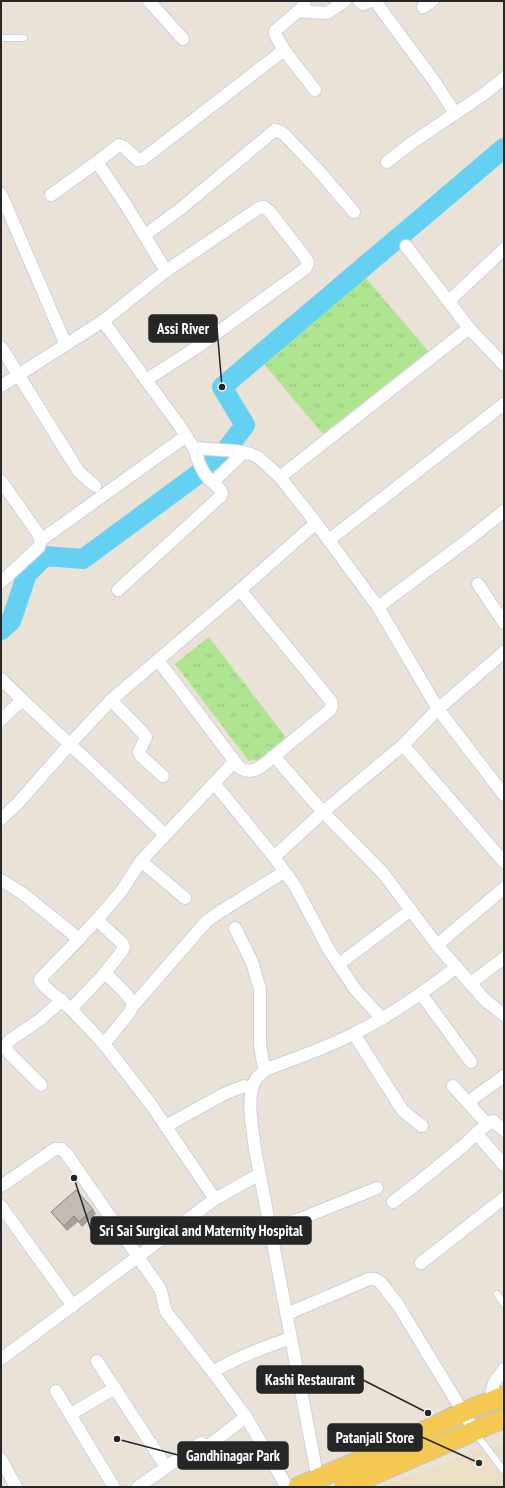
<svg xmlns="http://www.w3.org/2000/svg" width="505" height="1488" font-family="'PT Sans Narrow',sans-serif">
<defs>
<pattern id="park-tufts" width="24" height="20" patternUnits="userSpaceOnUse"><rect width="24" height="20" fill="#afe490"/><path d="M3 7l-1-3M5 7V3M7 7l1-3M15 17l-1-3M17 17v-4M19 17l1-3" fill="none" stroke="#96c37c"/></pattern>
</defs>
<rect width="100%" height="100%" fill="#eae1d7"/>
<polygon fill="#eddfc5" points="504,1442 504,1487 379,1487"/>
<g fill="url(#park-tufts)">
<polygon points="365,277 428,351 323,434 264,364"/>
<polygon points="209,637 287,739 264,759 249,761 175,664"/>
</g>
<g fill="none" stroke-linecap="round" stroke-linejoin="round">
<polyline stroke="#64d1f2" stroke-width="20" points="1,630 11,621 27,574 45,556 83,559 220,458 245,425 222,387 504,148"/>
<g stroke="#ccd1e1" stroke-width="8">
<g id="service">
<polyline points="1,38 24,38"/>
<polyline points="497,1294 504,1304"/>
<polyline points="476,1434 504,1471"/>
</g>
</g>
<g stroke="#ccd1e1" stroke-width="14">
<g id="minor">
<polyline points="149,1 183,39"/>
<polyline points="359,1 363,4 371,1"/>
<polyline points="375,1 434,81 455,113"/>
<polyline points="423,7 432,1"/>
<polyline points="298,11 327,13 345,1"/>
<polyline points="284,50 315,90"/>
<polyline points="97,162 119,145 124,147 138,160 143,159 284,50 275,34 275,31 303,7 304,3 303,1"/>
<polyline points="387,162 410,144 484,94 504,78"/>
<polyline points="1,194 66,345"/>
<polyline points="51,195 97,162 126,205 166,271"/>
<polyline points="145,235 179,210 275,130 279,131 284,134 318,170 354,212"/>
<polyline points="406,246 469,328 504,365"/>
<polyline points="449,301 504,249"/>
<polyline points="103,321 179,425 194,448 236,451 251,454 258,457 280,477 316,523 378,607 438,709 504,795"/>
<polyline points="1,347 79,472 95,486"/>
<polyline points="1,386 103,321 166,271 259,208 264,207 269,211 305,257 308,263 306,268 202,344 146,380"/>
<polyline points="280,477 469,328"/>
<polyline points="1,481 37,532 41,540 39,547 1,582"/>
<polyline points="213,482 244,452"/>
<polyline points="41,540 186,436"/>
<polyline points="329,540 504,404"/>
<polyline points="478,584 504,623"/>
<path d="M118 590 221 496 222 493C219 486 213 484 208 478 201 470 197 459 194 448"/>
<polyline points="240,590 331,701 332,705 330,710 274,756"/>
<polyline points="378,607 469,539 504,511"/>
<path d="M158 660 239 767C253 777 263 765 274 756L323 812 383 873 437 945 485 1000 504 1015"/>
<path d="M1 679C55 732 112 782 165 835"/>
<polyline points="111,700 143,733 146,737 139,752 141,756 163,776"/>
<polyline points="1,720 22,700"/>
<polyline points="403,745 504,862"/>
<polyline points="214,783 274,857 323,812 403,745 438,709 504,652"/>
<polyline points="1,819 18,803 70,744 111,700 240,590 316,523"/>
<polyline points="274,857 295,886 329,950 355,989 382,1019"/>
<polyline points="141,861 185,898"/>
<polyline points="1,880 22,893 79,939"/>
<polyline points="235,928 252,962 260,989 260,1044 262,1058 265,1070"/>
<polyline points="437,945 504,888"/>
<polyline points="339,964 411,910"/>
<polyline points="471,983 504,958"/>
<polyline points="421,994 471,1062"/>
<polyline points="132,1007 206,922 218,913 284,872"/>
<polyline points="71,1009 105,973 122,951 124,947 122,943 97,920"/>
<polyline points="354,1034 403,1111 422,1126"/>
<path d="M104 1044 130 1012C131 1009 133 1006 132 1003 129 994 112 980 105 973"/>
<path d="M41 1085 9 1053C5 1048 6 1045 10 1040L41 1019 62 1000"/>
<polyline points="453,1086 487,1124"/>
<polyline points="468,1102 504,1076"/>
<polyline points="166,1126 224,1094 244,1086 252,1090"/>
<polyline points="477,1134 504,1165"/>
<path d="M1 1186 55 1149H61L66 1153 159 1287C164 1296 162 1304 167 1313L213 1372 246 1417 287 1487"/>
<polyline points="215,1199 150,1103 104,1044 71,1009 45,987 40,980 42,977 79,939 100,916 120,893 141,861 234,762"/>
<path d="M393 1202C417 1184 440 1165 463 1146 472 1138 482 1126 493 1121L504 1130"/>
<polyline points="1,1206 73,1306"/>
<polyline points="270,1229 300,1219 377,1188"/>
<polyline points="421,1263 504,1198"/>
<polyline points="287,1314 369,1279 375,1279 381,1283 398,1305 474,1430"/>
<polyline points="1,1359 215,1199 260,1174"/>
<polyline points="97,1361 166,1467"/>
<path d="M213 1372C239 1356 263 1348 291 1338"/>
<polyline points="56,1391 114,1487"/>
<polyline points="489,1402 494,1383 504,1369"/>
<polyline points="71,1414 115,1388"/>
<polyline points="204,1449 246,1417"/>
<polyline points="1,1459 16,1487"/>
<path d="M319 1485 255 1149C253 1130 245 1096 256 1079 258 1076 262 1073 265 1070 295 1058 327 1048 355 1033 392 1015 425 991 457 967"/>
<polyline points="138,1487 201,1443"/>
</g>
</g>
<g stroke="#c2c2c2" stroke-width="21">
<g id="primary">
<polyline points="298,1487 403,1442 463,1412 504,1396"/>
<polyline points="345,1487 504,1418"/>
</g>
</g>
<use href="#service" stroke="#fff" stroke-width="6"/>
<use href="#minor" stroke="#fff" stroke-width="12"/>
<use href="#primary" stroke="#f5c951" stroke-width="19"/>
</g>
<polygon fill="#a6a19b" points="93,1209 96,1214 82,1227 78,1222 67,1231 51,1212"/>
<polygon fill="#c1bbb4" stroke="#87837e" points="76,1190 93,1209 79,1222 74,1216 64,1226 51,1212"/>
<path fill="none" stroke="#262626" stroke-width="1.5" d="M222 387L217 328M74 1178L91 1230M428 1413L363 1380M479 1463L422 1437M117 1439L178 1455"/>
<g fill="#262626" stroke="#fff" stroke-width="1.5">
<circle cx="222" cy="387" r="4"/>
<circle cx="74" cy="1178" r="4"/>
<circle cx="428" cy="1413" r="4"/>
<circle cx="479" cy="1463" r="4"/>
<circle cx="117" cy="1439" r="4"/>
</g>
<g fill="#262626" stroke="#262626" stroke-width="1.5">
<rect x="149" y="315" width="68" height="27" rx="4"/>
<rect x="91" y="1217" width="220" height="27" rx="4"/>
<rect x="257" y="1366" width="106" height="27" rx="4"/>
<rect x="328" y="1424" width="94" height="27" rx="4"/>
<rect x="178" y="1442" width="110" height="27" rx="4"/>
</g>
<g font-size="15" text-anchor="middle" font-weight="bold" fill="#fff">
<text x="183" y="334">Assi River</text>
<text x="201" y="1236">Sri Sai Surgical and Maternity Hospital</text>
<text x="310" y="1385">Kashi Restaurant</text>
<text x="375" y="1443">Patanjali Store</text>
<text x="233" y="1461">Gandhinagar Park</text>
</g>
<rect width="505" height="1488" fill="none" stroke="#262626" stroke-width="4"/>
</svg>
